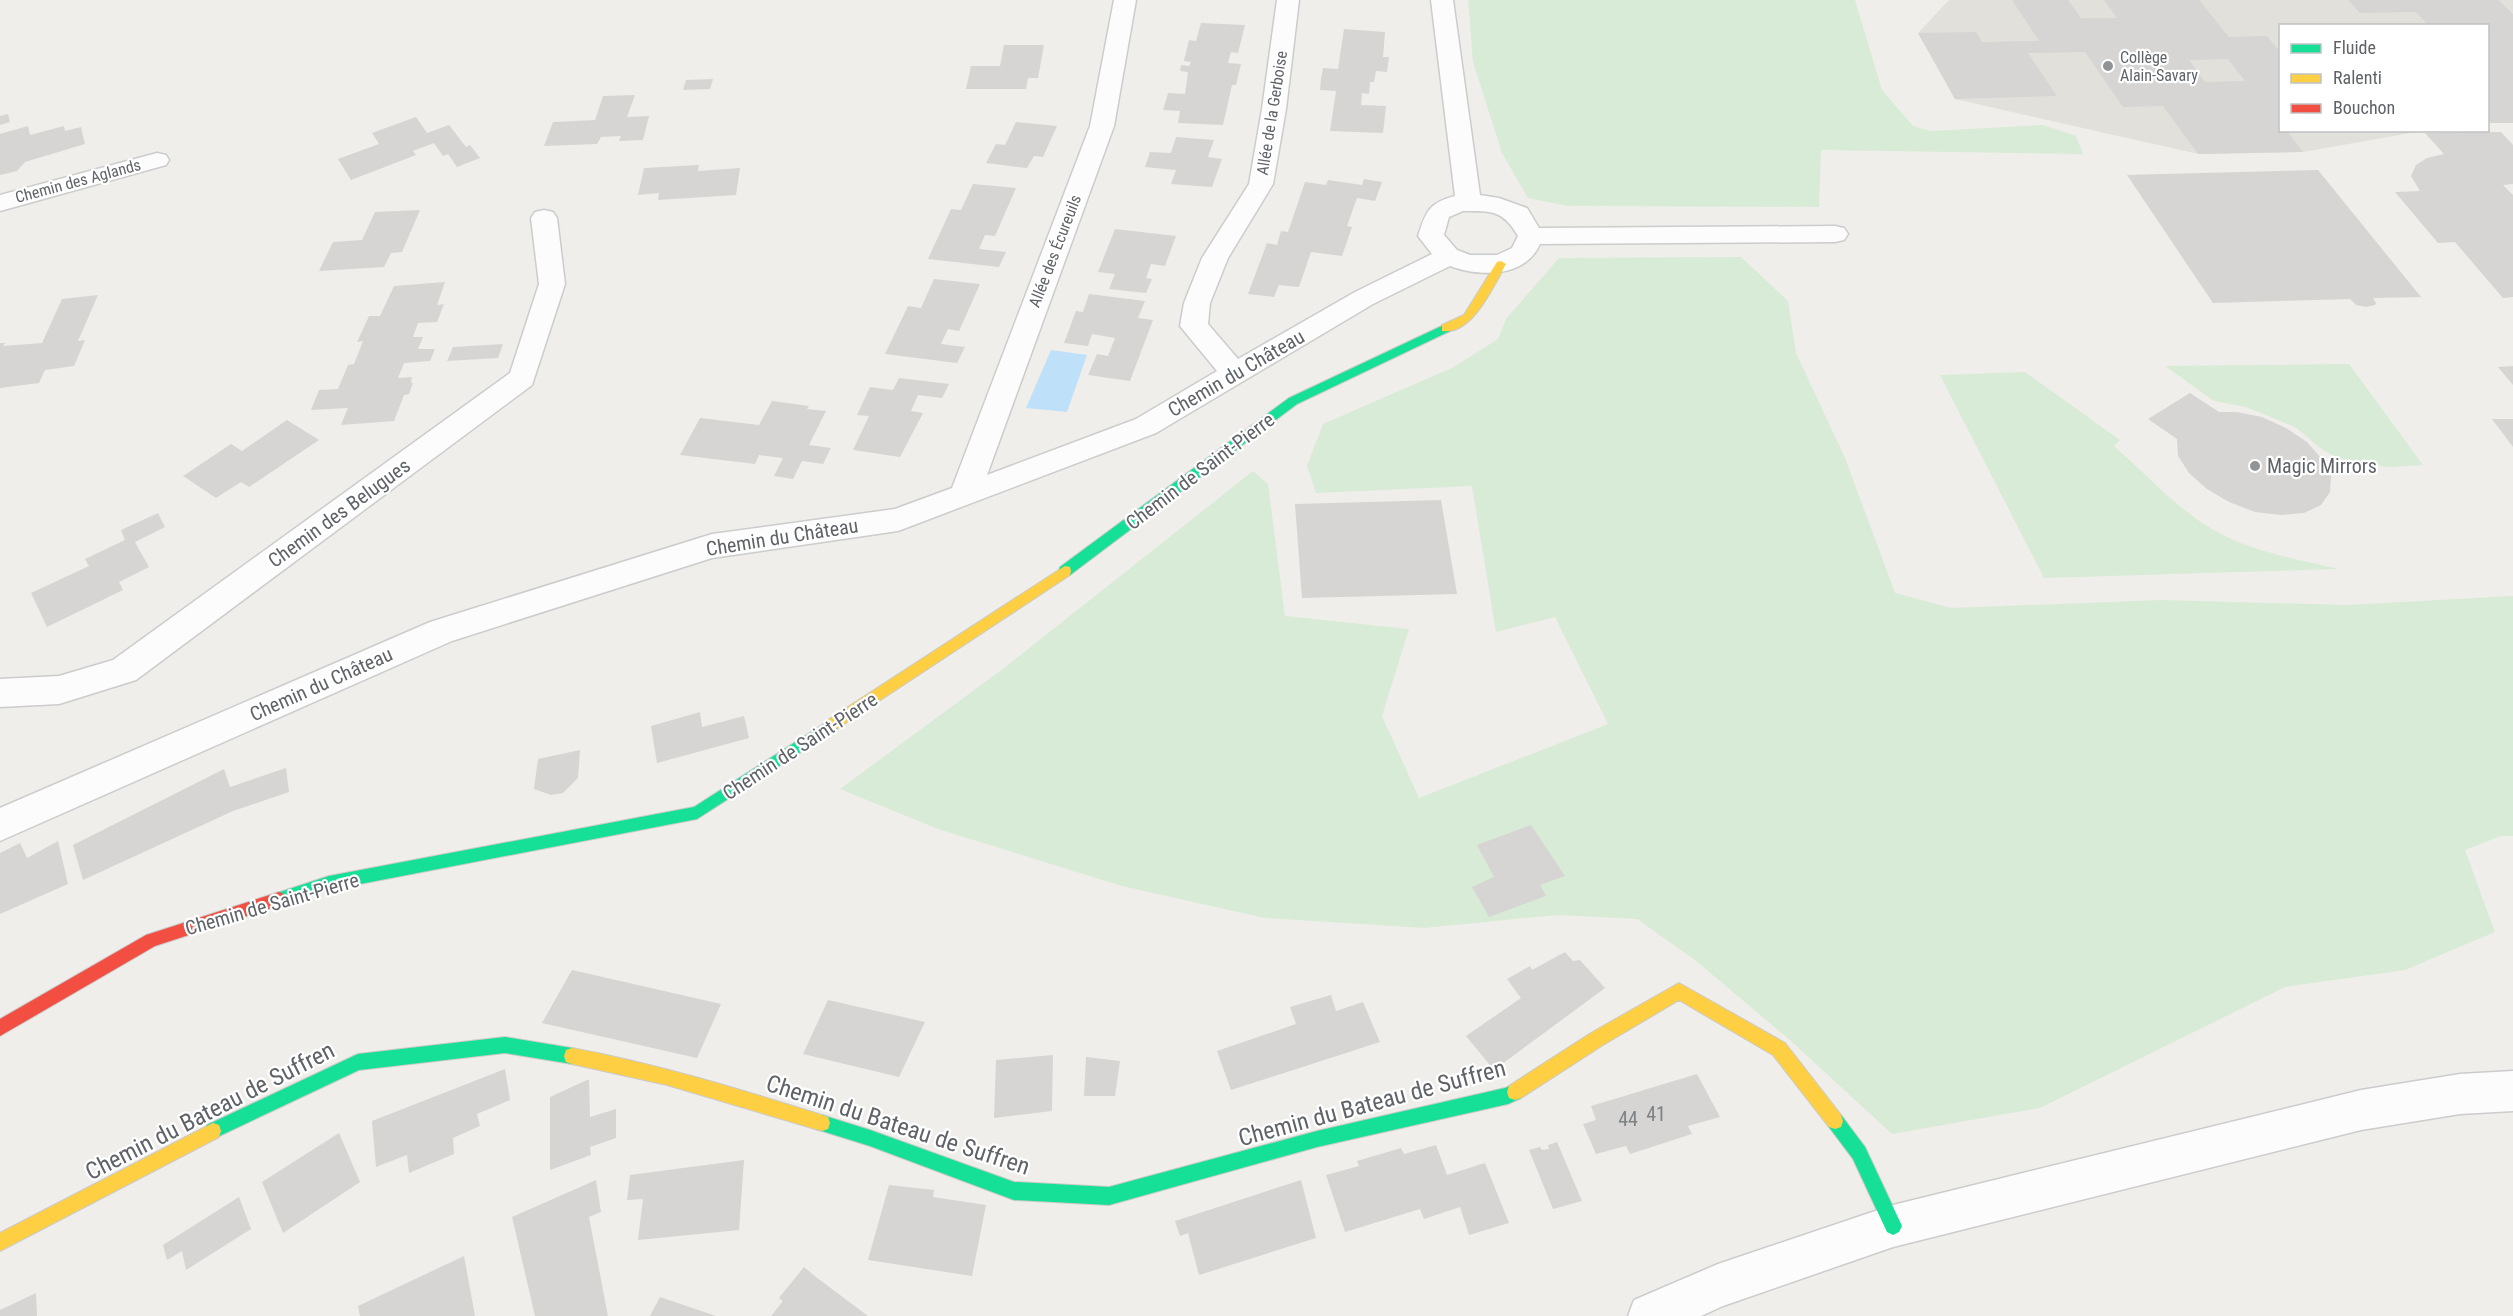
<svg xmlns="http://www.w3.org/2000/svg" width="2513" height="1316" font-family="'Roboto Condensed',sans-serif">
<rect width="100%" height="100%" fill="#efeeea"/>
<polygon fill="#e2e0da" points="1949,0 2513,0 2513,122 2488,122 2488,26 2280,26 2280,130 2422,131 2303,152 2198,154 1955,99 1918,33"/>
<g fill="#d8ebd6">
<polygon points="1468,0 1855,0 1882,90 1913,126 1931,131 2043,125 2076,136 2083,154 1821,150 1819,207 1567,206 1528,198 1502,153 1473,62"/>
<polygon points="1741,257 1788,301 1796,353 1845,458 1895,593 1951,608 2161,600 2347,605 2513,596 2513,836 2501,836 2465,850 2495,932 2405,970 2285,987 2040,1108 1892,1134 1791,1041 1695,960 1637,919 1558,915 1424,928 1265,918 1122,886 938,829 840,789 1004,668 1253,471 1268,484 1285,616 1409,629 1382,716 1419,798 1608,724 1555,617 1496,632 1472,486 1316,493 1307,466 1323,424 1454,367 1498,339 1506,319 1559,258"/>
<polygon points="2349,364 2423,465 2389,467 2341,460 2320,448 2295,427 2246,407 2214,401 2165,366"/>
<path d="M2025 372 2120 440 2114 446C2145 473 2176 508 2212 529 2251 552 2296 559 2339 569L2044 578 1940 375Z"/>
</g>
<polygon fill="#bfe0f9" points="1051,350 1087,355 1067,412 1026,408"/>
<g fill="#d6d5d3" fill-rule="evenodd">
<path d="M2012 0H2068L2081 18H2117L2104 0H2199L2229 37 2267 36 2280 52V130H2286L2303 152 2198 154 2163 106 2123 107 2085 52 2028 53 2057 96 1955 99 1918 33 1976 32 1982 42 2039 41ZM2228 59 2245 81 2205 82 2189 60Z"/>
<polygon points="2348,0 2498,0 2513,14 2513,123 2488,123 2488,26 2429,26 2416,12 2360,13"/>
<polygon points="1201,23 1245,25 1238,53 1231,52 1228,63 1241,64 1236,85 1232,85 1223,125 1178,123 1180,111 1163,110 1168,93 1185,94 1188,72 1180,71 1181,65 1189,66 1191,62 1184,61 1189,40 1196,41"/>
<polygon points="1344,29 1385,32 1383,57 1389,57 1387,72 1376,71 1374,82 1370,82 1369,94 1362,93 1361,105 1386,106 1383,133 1330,131 1336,91 1320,90 1321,79 1323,68 1338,69"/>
<polygon points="1004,45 1044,45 1038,78 1028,78 1026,89 966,89 971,66 1000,66"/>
<polygon points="713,79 710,89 683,90 686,80"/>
<polygon points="635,95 627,117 649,116 643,140 619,141 621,136 601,137 597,144 544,146 553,122 595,120 603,96"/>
<polygon points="8,114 10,122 0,125 0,116"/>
<polygon points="416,117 427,133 449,125 466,147 470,145 480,158 457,167 448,154 443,156 434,143 413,151 416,155 351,180 338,159 379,144 372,133"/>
<polygon points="1016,122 1057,126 1043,157 1034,156 1027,168 986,163 996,144 1005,145"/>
<polygon points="28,126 30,135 64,126 65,131 81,127 85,144 25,162 17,171 0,175 0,134"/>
<polygon points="2501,132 2513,145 2513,184 2503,185 2513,195 2513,297 2503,298 2455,242 2438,243 2395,192 2420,191 2411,176 2416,165 2427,158 2444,154 2425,133"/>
<polygon points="1176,137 1214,140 1208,157 1222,159 1212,187 1171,184 1176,170 1145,167 1150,152 1171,153"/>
<polygon points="699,165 698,171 740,168 736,195 658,200 659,193 638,195 644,168"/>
<polygon points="2318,170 2421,297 2373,298 2376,303 2375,305 2366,307 2356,305 2350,299 2213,303 2127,175"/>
<polygon points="1364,179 1382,182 1375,201 1357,198 1347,226 1352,227 1342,256 1311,252 1299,287 1279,285 1274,297 1248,294 1267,243 1277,245 1281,231 1288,232 1305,182 1326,185 1328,180 1362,185"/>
<polygon points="973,184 1016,188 995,236 985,235 979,249 1006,252 999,267 928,259 951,209 961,210"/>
<polygon points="420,210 402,252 391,253 384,267 319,271 333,242 362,240 375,212"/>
<polygon points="1115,229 1176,236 1165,266 1151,264 1146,278 1152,279 1146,293 1109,289 1115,274 1098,272"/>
<polygon points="934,279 980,284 959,331 948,329 941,344 965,347 957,363 885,354 908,306 921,308"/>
<polygon points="445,282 437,305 444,304 437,322 418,323 413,337 423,337 418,349 435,349 430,361 404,363 398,378 412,377 411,383 413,383 409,394 404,395 394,421 341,425 348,408 311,410 319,390 338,389 348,365 354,364 363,341 357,342 369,316 380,316 394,286"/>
<polygon points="1089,294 1145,301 1138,318 1153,320 1130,381 1088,375 1097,354 1108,356 1115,338 1092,334 1088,346 1064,343 1076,311 1083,312"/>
<polygon points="98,295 78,341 85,340 74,366 45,370 39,383 0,388 0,343 5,343 3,346 42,343 62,299"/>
<polygon points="503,344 498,358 447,361 453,347"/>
<polygon points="2513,366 2513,385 2498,367"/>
<polygon points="899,378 949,384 942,398 918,395 911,411 923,413 900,457 853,450 869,416 857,415 870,387 893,390"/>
<polygon points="2190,393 2219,412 2237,412 2262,417 2286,428 2307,442 2322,459 2331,476 2330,492 2321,505 2304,513 2281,515 2255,512 2229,502 2207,489 2189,473 2178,456 2177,439 2148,419"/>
<polygon points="772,401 809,406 807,409 826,411 809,445 831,448 823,464 802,461 793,479 774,476 783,458 759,455 755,464 680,455 700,418 759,425"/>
<polygon points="2492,419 2513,419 2513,447"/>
<polygon points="287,420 319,440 249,487 241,482 216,498 183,476 231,444 242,451"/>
<polygon points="1441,500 1457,594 1302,598 1295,504"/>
<polygon points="158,513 165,527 135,542 149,567 119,582 123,590 47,627 31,593 89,566 85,559 125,540 121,530"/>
<polygon points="700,712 702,727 744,716 749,738 657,763 651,726"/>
<polygon points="580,750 578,778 563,793 551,795 534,789 538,759"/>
<polygon points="286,768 289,792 233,811 83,880 73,845 224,769 230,787"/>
<polygon points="1531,825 1565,876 1540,885 1546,896 1489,917 1472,887 1494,877 1477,845"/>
<polygon points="58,841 68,884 0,914 0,853 20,843 27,858"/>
<polygon points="1565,952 1573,961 1580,960 1605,988 1494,1070 1466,1036 1521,998 1507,979 1530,966 1532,970"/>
<polygon points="572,970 721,1004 697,1058 542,1023"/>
<polygon points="1331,995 1336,1011 1363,1002 1380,1042 1231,1090 1217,1051 1296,1024 1290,1007"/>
<polygon points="828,1000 925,1022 899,1077 803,1054"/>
<polygon points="1053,1055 1052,1111 994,1118 996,1060"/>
<polygon points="1086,1057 1120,1061 1115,1096 1084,1096"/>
<polygon points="505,1069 510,1100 477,1114 480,1126 453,1138 454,1154 409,1173 407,1155 376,1167 372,1121"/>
<polygon points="1697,1074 1720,1117 1688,1126 1692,1134 1630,1154 1626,1146 1596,1154 1583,1124 1596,1120 1591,1106"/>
<polygon points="587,1080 589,1080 590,1117 616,1109 616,1138 590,1147 591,1155 550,1170 550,1097"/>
<polygon points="339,1133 360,1182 283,1233 262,1182"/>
<polygon points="1557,1142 1582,1201 1553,1209 1529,1150 1540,1147 1542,1150 1549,1149 1548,1145"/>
<polygon points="1436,1145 1447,1175 1485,1163 1509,1223 1469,1235 1460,1207 1424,1219 1420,1209 1345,1232 1326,1175 1359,1166 1357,1161 1401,1148 1404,1154"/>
<polygon points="744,1160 739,1230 638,1240 643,1199 627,1200 630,1175"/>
<polygon points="596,1180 601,1212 589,1217 608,1316 535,1316 512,1217"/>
<polygon points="1301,1180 1316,1238 1199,1275 1188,1233 1180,1236 1175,1221"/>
<polygon points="889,1185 934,1190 933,1197 986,1205 972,1276 868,1260"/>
<polygon points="239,1197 251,1229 186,1270 182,1251 167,1260 163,1245"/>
<polygon points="464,1256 475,1316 360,1316 358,1306"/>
<polygon points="804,1267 816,1277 868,1316 771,1316 783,1301 779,1298"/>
<polygon points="36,1293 37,1316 0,1316 0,1310"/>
<polygon points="660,1297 716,1316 650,1316"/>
</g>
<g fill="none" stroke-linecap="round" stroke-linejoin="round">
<g stroke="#cbcccc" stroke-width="3">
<g id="street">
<path d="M1114 0H1136L1114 126 987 475 1136 419 1217 371 1180 326 1184 303 1202 258 1249 184 1262 109 1277 0H1299L1286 109 1273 184 1228 258 1210 303 1208 324 1238 359 1355 292 1432 254 1418 236C1426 212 1428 203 1455 196L1431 0H1453L1480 195 1499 198 1527 208 1539 228 1835 226 1844 228 1848 234 1844 240 1835 242 1540 244C1525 278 1480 277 1450 266L1373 304 1156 433 898 531 712 558 452 641 0 841V808L430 622 712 534 895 509 952 488 1090 126ZM1463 211C1492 211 1503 210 1518 236L1512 248 1497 255H1470L1457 250 1444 235 1449 217Z"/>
<polygon points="157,153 166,155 169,160 166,165 0,211 0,195"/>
<polygon points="544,210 553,212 557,218 565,284 532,385 136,680 59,704 0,707 0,679 59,676 113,660 510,373 539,284 531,218 535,212"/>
<polygon points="2513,1071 2513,1111 2460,1114 2361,1130 1893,1247 1723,1306 1701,1316 1628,1316 1634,1300 1718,1264 1893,1205 2361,1090 2460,1074"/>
</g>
</g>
<g stroke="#cacacb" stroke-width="2">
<g id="fast">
<polygon points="1446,324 1450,325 1450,331 1297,404 1070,575 1060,575 1059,571 1060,567 1289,398"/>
<polygon points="833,718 838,720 840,724 838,728 697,819 329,890 279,906 274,904 271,899 274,894 329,876 694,807"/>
<polygon points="505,1037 572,1048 578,1050 580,1056 578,1062 572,1064 505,1053 359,1070 213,1139 207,1137 205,1131 207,1125 358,1054"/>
<polygon points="1515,1084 1521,1086 1523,1092 1521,1098 1508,1104 1317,1147 1109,1205 1014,1200 870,1146 822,1131 816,1129 814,1123 816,1117 822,1115 870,1130 1014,1182 1109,1187 1317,1131 1505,1088"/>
<polygon points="1835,1113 1841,1115 1865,1147 1902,1226 1899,1232 1893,1235 1887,1232 1853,1159 1829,1127 1827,1121 1829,1115"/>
</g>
</g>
<g stroke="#cacacb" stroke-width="2">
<g id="slow">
<path d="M1501 261 1506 264C1494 285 1472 336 1442 331V325L1464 315 1497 262Z"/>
<polygon points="1065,566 1070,567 1071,571 1070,575 838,728 833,730 828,728 826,724 828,720"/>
<polygon points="1679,983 1785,1043 1841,1115 1843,1121 1841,1127 1835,1129 1829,1127 1773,1055 1679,1000 1603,1045 1521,1098 1515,1100 1509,1098 1507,1092 1509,1086 1591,1033"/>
<path d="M572 1048C657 1064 739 1089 822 1115L828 1117 830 1123 828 1129 822 1131 667 1085 572 1064 566 1062 564 1056 566 1050Z"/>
<polygon points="213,1123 219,1125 221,1131 219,1137 0,1251 0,1233"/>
</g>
</g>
<g stroke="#cacacb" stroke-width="2">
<polygon id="jam" points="279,892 284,894 287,899 284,904 155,946 0,1036 0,1019 146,935"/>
</g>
<use href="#street" fill="#fdfcfc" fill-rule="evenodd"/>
<use href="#fast" fill="#16e098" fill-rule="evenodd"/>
<use href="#slow" fill="#ffcf43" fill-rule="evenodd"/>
<use href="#jam" fill="#f24e42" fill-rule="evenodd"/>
</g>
<g fill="#919496" stroke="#fff" stroke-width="2">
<circle cx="2108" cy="66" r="6"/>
<circle cx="2255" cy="466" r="6"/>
</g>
<g text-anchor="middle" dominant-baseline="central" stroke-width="4.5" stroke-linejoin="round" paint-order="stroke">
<g font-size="16" fill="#5f6368" stroke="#fff" text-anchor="start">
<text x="2120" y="57">Collège<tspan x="2120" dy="18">Alain-Savary</tspan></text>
</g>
<g font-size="16" fill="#5f6368" stroke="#fff">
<text transform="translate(1272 113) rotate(-81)">Allée de la Gerboise</text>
<text transform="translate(78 181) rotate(-15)">Chemin des Aglands</text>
<text transform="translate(1055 251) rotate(-69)">Allée des Écureuils</text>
</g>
<g font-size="20" fill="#5f6368" stroke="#fff">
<text transform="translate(1236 373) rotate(-30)">Chemin du Château</text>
<text transform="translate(1200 471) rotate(-37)">Chemin de Saint-Pierre</text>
<text transform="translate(339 513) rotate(-36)">Chemin des Belugues</text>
<text transform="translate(782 537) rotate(-9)">Chemin du Château</text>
<text transform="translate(321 684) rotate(-24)">Chemin du Château</text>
<text transform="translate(800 746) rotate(-33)">Chemin de Saint-Pierre</text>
<text transform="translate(272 904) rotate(-16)">Chemin de Saint-Pierre</text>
</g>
<g font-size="20" fill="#5f6368" stroke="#fff" text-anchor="start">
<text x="2267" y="466">Magic Mirrors</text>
</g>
<g font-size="20" fill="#7e8184">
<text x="1656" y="1114">41</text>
<text x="1628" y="1119">44</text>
</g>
<g font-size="24" fill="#5f6368" stroke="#fff">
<text transform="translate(1372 1103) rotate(-15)">Chemin du Bateau de Suffren</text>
<text transform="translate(210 1111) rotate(-27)">Chemin du Bateau de Suffren</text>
<text transform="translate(898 1125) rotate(18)">Chemin du Bateau de Suffren</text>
</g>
</g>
<rect x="2279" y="24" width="210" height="108" fill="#ffffff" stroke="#bfc1c3" stroke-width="1.5"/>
<rect x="2291" y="44" width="30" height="9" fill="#16e098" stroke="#bfc1c3" stroke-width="1.5"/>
<text x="2333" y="54" font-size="18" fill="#5f6368">Fluide</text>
<rect x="2291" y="74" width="30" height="9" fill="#ffcf43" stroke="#bfc1c3" stroke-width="1.5"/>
<text x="2333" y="84" font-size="18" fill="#5f6368">Ralenti</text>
<rect x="2291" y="104" width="30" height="9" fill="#f24e42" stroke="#bfc1c3" stroke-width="1.5"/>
<text x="2333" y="114" font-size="18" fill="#5f6368">Bouchon</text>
</svg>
